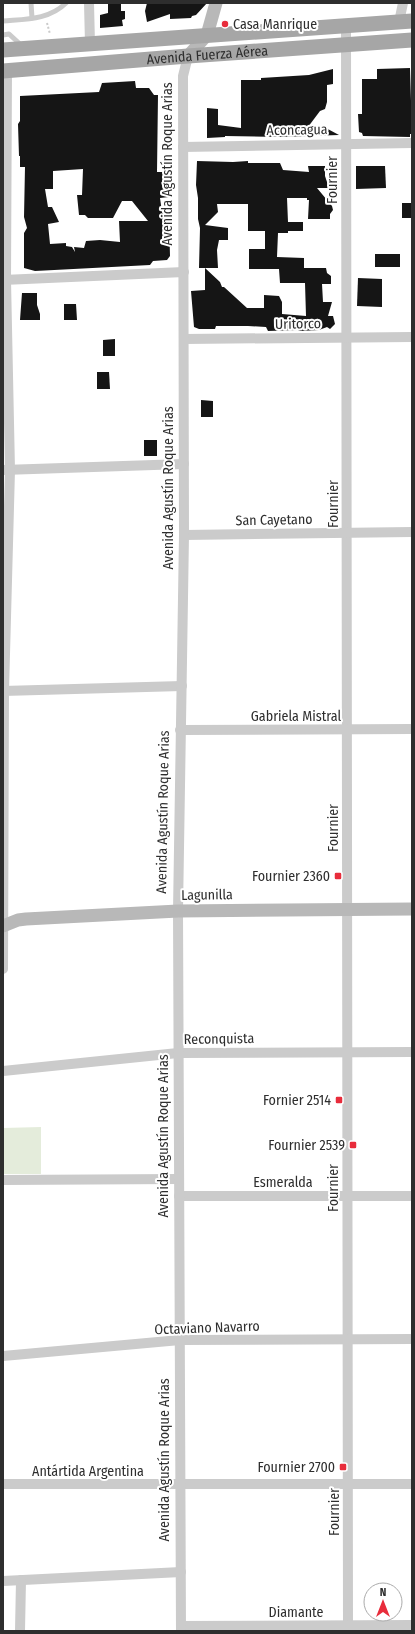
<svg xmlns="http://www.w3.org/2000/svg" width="415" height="1634" font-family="'Fira Sans Condensed',sans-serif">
<rect width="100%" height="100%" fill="#fff"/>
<polygon fill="#e4ecdb" points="41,1127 41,1174 3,1174 3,1128"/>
<g fill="#151515" fill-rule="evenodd">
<polygon points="108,3 121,3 121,11 125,11 125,19 122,20 123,26 100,28 100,15 108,13"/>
<polygon points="147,3 207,3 196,15 192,16 191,18 170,19 170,14 147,22 145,11"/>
<polygon points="410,68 412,134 410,134 410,137 363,136 362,133 359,132 358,114 362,114 362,79 377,79 377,69"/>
<polygon points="333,69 333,84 327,85 327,102 325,109 320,111 308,127 324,127 339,135 279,137 225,136 225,137 207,138 207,108 218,109 218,125 241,128 241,80 261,80 261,78 309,75"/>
<path d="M135 81 136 88H149L154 95H158L157 172H166L167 184 169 188V197L160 198 162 212 169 219 170 256 167 260 153 261 150 265 35 271 24 268V233L27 228 24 217 25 167H20V156H19L18 124 20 121V96L99 92 102 83ZM83 169 82 195H77L79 215H85L88 218H113L122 201H132L148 221H119L120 242 100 240 86 241 84 248 74 247 75 252 72 247 66 246V243L50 244 48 224 59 222 52 207H48L45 189H53V171Z"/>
<polygon points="197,161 233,162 248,161 248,163 280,163 283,170 309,172 308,166 325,166 325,176 329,188 317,188 332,206 333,210 330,214 330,219 308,219 309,200 307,200 307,198 287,198 288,222 303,222 303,231 288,231 288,233 278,233 277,257 304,258 304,268 326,268 327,273 331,276 331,284 322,284 323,302 332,302 328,316 333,316 335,324 330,329 327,327 319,330 300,331 298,330 268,331 266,327 248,326 216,326 215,329 199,329 194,327 191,291 205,290 205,268 220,282 222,287 224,287 247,308 264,308 264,295 279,296 282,302 282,314 306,316 305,283 280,283 279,269 249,269 249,249 265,249 265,231 248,231 248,204 217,204 218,212 205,225 228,228 228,240 219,240 217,250 218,268 199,268 200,228 198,219 198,198 196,185"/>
<polygon points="356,166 385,166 386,188 356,189"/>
<rect x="402" y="203" width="10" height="15"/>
<rect x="375" y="254" width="25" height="13"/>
<polygon points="358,278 382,279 382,307 357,306"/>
<polygon points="22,293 37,293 37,305 40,314 40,320 20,320"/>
<polygon points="64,304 76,304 77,320 64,320"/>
<polygon points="115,339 115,356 103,356 103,340"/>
<polygon points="97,372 109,372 110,389 97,389"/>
<polygon points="201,400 213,401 213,417 201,417"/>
<rect x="144" y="440" width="13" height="16"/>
</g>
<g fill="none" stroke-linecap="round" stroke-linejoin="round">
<polyline stroke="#cbcbcb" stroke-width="2" stroke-dasharray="2 2" stroke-linecap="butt" points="47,23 50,34"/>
<g stroke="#cbcbcb" stroke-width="5">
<polyline points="31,3 32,18"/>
<path d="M3 21C25 19 49 20 66 3"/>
<polyline points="3,35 9,34 21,45"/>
</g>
<g stroke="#cbcbcb" stroke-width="10">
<polyline points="89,3 90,44"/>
<polyline points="399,22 403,3"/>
<polyline points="346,26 348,1631"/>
<polyline points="183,147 412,143"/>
<polyline points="3,280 184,272"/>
<polyline points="184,339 412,337"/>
<polyline points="3,470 184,464"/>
<polyline points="184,535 412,532"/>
<polyline points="3,691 182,686"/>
<polyline points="180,730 412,729"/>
<polyline points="3,969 4,691 10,470 6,280 7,71"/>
<polyline points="3,1071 178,1053 412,1052"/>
<polyline points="3,1180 179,1179"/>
<polyline points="179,1196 412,1196"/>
<polyline points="3,1356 180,1340 412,1339"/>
<polyline points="3,1484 412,1484"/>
<polyline points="3,1581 181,1572"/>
<polyline points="181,1626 412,1625"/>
<polyline points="20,1631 21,1580"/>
<polyline points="181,1631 178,911 184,535 183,76 188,56"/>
</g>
<g stroke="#b8b8b8" stroke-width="13">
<polyline points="188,56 207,35 216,3"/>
<polyline points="3,926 18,920 26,919 178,911 412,909"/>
</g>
<g stroke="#a6a6a6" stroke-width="15">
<polyline points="3,50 412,21"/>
<path id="s1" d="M3 71 188 56 412 40"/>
</g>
</g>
<g fill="#e82c3b" stroke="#fff" stroke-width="1.5">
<circle cx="225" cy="24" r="4"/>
<rect x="334" y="872" width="8" height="8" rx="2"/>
<rect x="335" y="1096" width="8" height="8" rx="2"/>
<rect x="349" y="1141" width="8" height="8" rx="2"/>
<rect x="339" y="1463" width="8" height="8" rx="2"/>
</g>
<g text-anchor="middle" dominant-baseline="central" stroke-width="4" stroke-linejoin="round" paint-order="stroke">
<g font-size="14" fill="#2e2e2e" stroke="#fff" text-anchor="end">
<text x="233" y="24" text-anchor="start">Casa Manrique</text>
<text x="330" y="876">Fournier 2360</text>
<text x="331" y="1100">Fornier 2514</text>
<text x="345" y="1145">Fournier 2539</text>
<text x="335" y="1467">Fournier 2700</text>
</g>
<g font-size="14" fill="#2e2e2e" stroke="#fff">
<text stroke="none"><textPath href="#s1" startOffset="205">Avenida Fuerza Aérea</textPath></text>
<text transform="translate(297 130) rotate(-1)">Aconcagua</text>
<text transform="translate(167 164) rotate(-90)">Avenida Agustín Roque Arias</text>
<text transform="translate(332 180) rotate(-90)">Fournier</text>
<text transform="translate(298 324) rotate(-1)">Uritorco</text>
<text transform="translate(168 488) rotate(-90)">Avenida Agustín Roque Arias</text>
<text transform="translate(333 504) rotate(-90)">Fournier</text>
<text transform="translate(274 520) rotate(-1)">San Cayetano</text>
<text x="296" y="716">Gabriela Mistral</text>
<text transform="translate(163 812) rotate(-89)">Avenida Agustín Roque Arias</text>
<text transform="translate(333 828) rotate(-90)">Fournier</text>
<text transform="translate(207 895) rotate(-1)">Lagunilla</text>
<text transform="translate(219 1039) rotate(-1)">Reconquista</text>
<text transform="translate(163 1136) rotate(-90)">Avenida Agustín Roque Arias</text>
<text x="283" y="1182">Esmeralda</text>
<text transform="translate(333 1188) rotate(-90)">Fournier</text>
<text transform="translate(207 1328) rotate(-2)">Octaviano Navarro</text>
<text transform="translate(164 1460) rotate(-90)">Avenida Agustín Roque Arias</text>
<text x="88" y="1471">Antártida Argentina</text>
<text transform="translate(334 1512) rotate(-90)">Fournier</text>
<text x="296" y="1612">Diamante</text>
</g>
</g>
<rect width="415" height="1634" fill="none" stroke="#2e2e2e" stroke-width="8"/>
<g transform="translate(383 1602)"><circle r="19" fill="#ffffff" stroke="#ababab"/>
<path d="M0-3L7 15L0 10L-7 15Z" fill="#e82c3b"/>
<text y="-6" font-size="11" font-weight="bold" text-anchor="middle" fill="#2e2e2e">N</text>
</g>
</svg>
